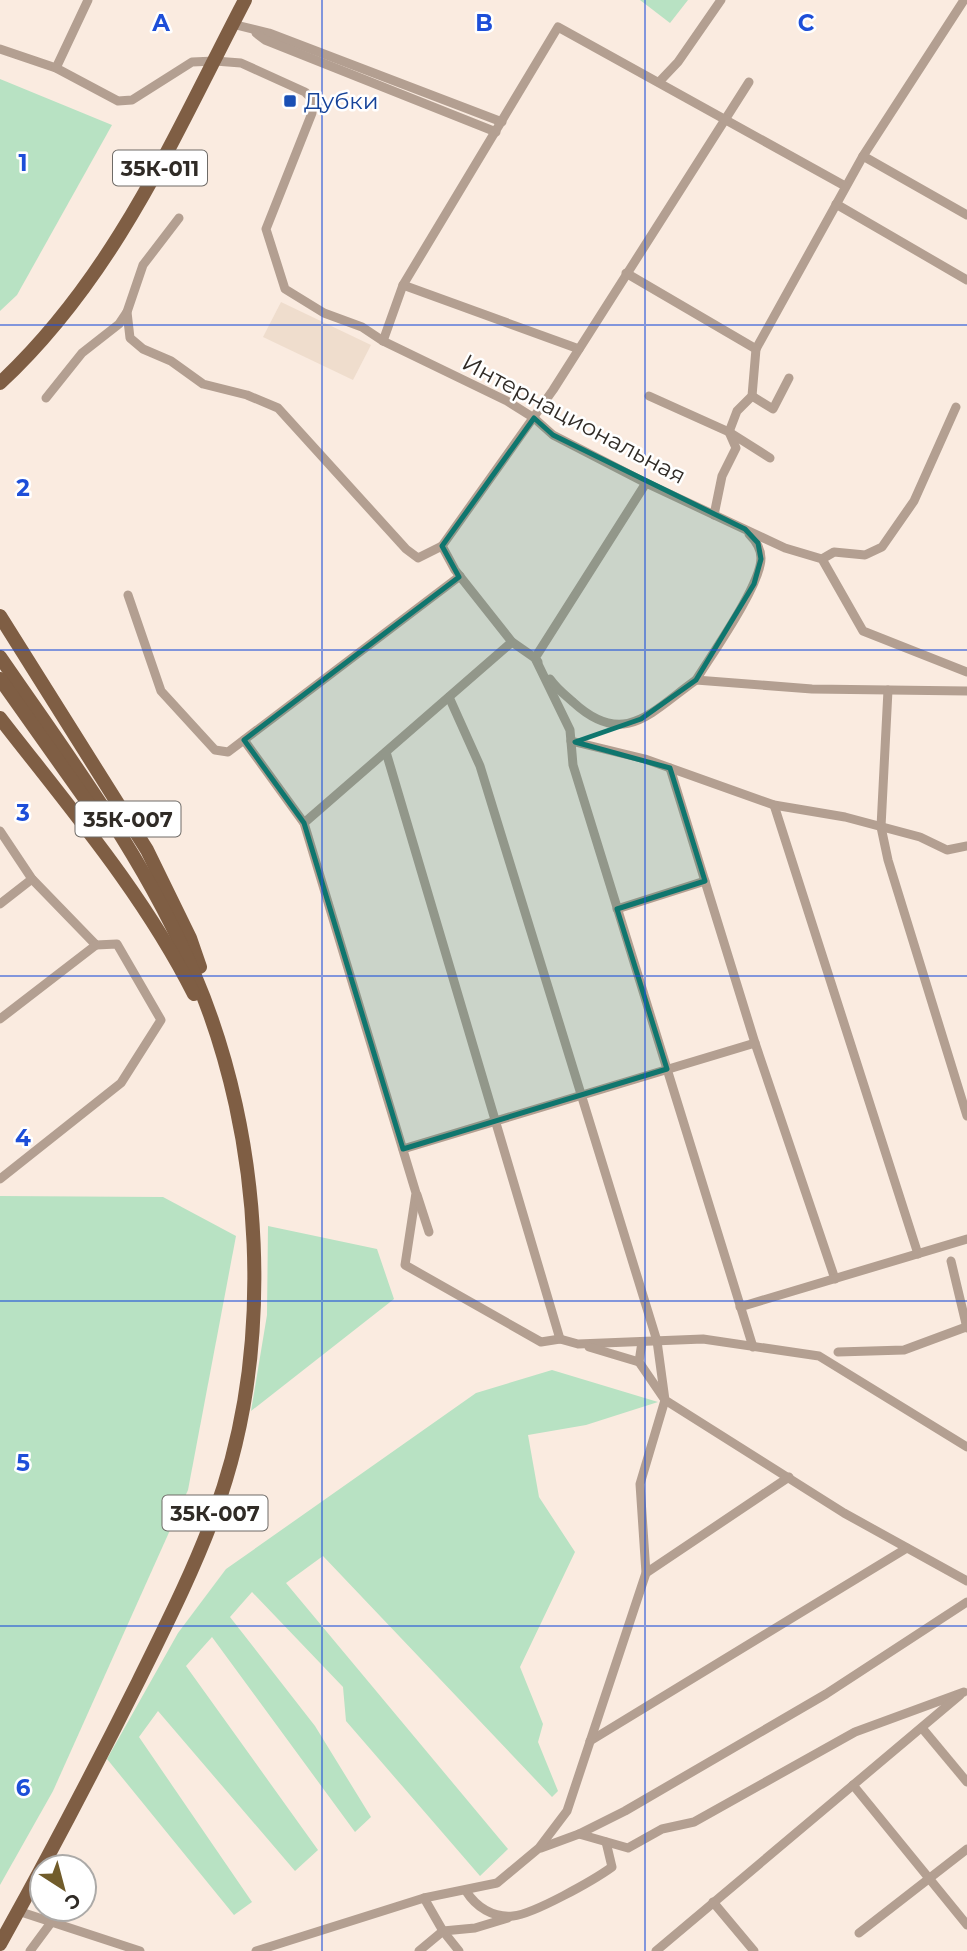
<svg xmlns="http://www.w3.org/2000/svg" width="967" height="1951" font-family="Montserrat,sans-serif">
<rect width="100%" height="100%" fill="#faebe0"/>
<polygon fill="#efddcd" points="281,302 371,345 353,380 263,337"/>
<g fill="#b8e2c3">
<polygon points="640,0 688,0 670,23"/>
<polygon points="0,79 112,125 17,295 0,311"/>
<polygon points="0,1196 163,1197 236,1236 188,1490 53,1791 0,1885"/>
<polygon points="268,1226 377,1249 394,1299 251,1411 267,1315"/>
<polygon points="552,1370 658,1402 586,1425 528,1435 539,1497 575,1552 520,1667 543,1724 538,1742 558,1791 552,1797 323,1556 286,1583 508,1849 480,1876 346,1721 343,1687 252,1592 230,1617 315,1726 371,1817 355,1832 212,1637 186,1666 318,1850 295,1871 158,1711 139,1737 252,1902 234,1915 107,1759 178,1633 226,1569 476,1393"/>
</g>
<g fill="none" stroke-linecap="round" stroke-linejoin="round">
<g stroke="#b39f91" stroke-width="9">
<polyline points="232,24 269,33 502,122"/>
<polyline points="256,33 265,40 496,132"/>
<polyline points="0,49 56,68 118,101 132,100 192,62 215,61 241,63 305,92 312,99 312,113 266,229 285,289 324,313 362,327 383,341 507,401 534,418 553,435 646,483 785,548 822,559 863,631 967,672"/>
<polyline points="56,68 88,0"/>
<polyline points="660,81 678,62 721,0"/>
<polyline points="863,156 967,215"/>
<polyline points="836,204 967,280"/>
<polyline points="179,218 143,265 127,312 130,338 143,349 171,361 203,384 247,395 278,408 406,549 418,558 442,546 553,390 749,82"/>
<polyline points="626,273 756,349 863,156 964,0"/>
<polyline points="403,285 579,349"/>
<polyline points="383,341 403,285 558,27 845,186"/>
<polyline points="649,396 729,432 770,458"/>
<polyline points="752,396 773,409 789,378"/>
<polyline points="46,398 82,353 119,324 127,312"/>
<polyline points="714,515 722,476 736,448 729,432 737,411 752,396 756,349"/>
<polyline points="442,546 455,570 512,642 535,658 570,730 573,765 753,1347"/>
<polyline points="822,559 834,552 865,555 882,547 914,501 956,407"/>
<polyline points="128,595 161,691 215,750 228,752 460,576"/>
<polyline points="512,642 304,823 416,1193 405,1265 541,1342 560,1339 578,1344 703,1339 819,1356 967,1447"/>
<polyline points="538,662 535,658 646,483"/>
<path d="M550 679C556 688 565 695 573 702 624 749 651 712 696 680L812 689 967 691"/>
<path d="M696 680C712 654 761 585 761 558 761 548 756 541 749 534"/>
<polyline points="888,690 881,827 888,860 967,1116"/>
<polyline points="449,697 480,766 657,1341 665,1400 844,1513 967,1581"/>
<polyline points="244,740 304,823"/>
<polyline points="571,741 645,759 774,805 845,817 920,837 947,850 967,846"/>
<polyline points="386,752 560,1339"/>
<polyline points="670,768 755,1043 835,1279"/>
<polyline points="774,805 918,1254"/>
<polyline points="0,831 32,879 96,945 117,944 161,1020 121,1083 0,1179"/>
<polyline points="0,904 32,879"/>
<polyline points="617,909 705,881"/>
<polyline points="0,1019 96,945"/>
<polyline points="403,1149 755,1043"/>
<polyline points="417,1195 429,1232"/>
<polyline points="951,1261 967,1328"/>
<polyline points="740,1307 967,1239"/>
<polyline points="589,1347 639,1362"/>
<polyline points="838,1352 904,1350 966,1327"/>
<polyline points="646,1573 789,1477"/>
<polyline points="922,1728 967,1782"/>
<polyline points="590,1741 907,1548"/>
<polyline points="853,1785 967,1925"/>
<polyline points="579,1834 628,1848 662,1829 694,1822 855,1732 964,1692"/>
<polyline points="541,1848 579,1834 625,1811 826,1694 967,1602"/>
<path d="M466 1891C476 1907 493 1918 513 1916 534 1914 594 1880 612 1867L606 1842"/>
<polyline points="424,1898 443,1931 459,1951"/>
<polyline points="713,1902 754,1951"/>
<polyline points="18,1911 140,1951"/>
<polyline points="859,1933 967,1849"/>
<polyline points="30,1951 50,1924"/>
<polyline points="256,1951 424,1898 497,1883 539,1848 567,1811 646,1573 640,1484 665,1400 639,1362 642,1342"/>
<polyline points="419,1951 443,1931 475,1928 508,1918"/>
<polyline points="656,1951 960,1695"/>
</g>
<g stroke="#7f5e44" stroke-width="14">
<path d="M0 383C115 276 174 136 245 0"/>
<polyline points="0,616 147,850 190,938 200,967"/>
<path d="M0 657C70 759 147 861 195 976 264 1138 276 1348 214 1515 193 1572 165 1627 138 1682 94 1770 48 1858 0 1944"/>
<polyline points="0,679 105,827"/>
<path d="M0 718C69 807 143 893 194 994"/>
</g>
</g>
<path fill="#0f766e" fill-opacity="0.2" stroke="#0f766e" stroke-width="5" stroke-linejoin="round" d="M534 418 553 435 745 529 758 543 761 559 754 584 696 680 641 719 575 742 670 768 705 881 617 909 667 1069 403 1149 304 823 244 740 459 577 442 546Z"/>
<path fill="none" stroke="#1d4ed8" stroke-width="2" stroke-opacity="0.55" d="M322 0V1951M645 0V1951M0 325H967M0 650H967M0 976H967M0 1301H967M0 1626H967"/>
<rect fill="#1a4fb4" stroke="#fff" stroke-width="2.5" x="283" y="94" width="14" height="14" rx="3.5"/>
<g text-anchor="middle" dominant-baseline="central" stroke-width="5" stroke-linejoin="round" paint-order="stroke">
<g fill="#fff" stroke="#6e6b67" stroke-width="2">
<rect x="113" y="150.5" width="94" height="35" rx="5"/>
<rect x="75.5" y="801.5" width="105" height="35" rx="5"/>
<rect x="162.5" y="1495.5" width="105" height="35" rx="5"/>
</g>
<g font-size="21" font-weight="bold" fill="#302b26">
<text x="160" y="168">35К-011</text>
<text x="128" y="819">35К-007</text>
<text x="215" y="1513">35К-007</text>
</g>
<g font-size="23" fill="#164399" stroke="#fff" text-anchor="start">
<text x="304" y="101">Дубки</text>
</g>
<g font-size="23" fill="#302b26" stroke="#fff">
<text transform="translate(574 419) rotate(28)">Интернациональная</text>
</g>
</g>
<g font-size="23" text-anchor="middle" font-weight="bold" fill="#1d4ed8" stroke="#fff" stroke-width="5" stroke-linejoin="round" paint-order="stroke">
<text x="161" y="31">A</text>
<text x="484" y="31">B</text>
<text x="806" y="31">C</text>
<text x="23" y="171">1</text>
<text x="23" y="496">2</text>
<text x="23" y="821">3</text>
<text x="23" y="1146">4</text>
<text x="23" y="1471">5</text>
<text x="23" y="1796">6</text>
</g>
<g transform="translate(63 1888) rotate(144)"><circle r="33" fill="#ffffff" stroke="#acaaa8" stroke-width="2"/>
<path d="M0-5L12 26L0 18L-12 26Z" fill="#715c2b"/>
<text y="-10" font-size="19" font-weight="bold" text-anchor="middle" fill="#302b26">С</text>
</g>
</svg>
